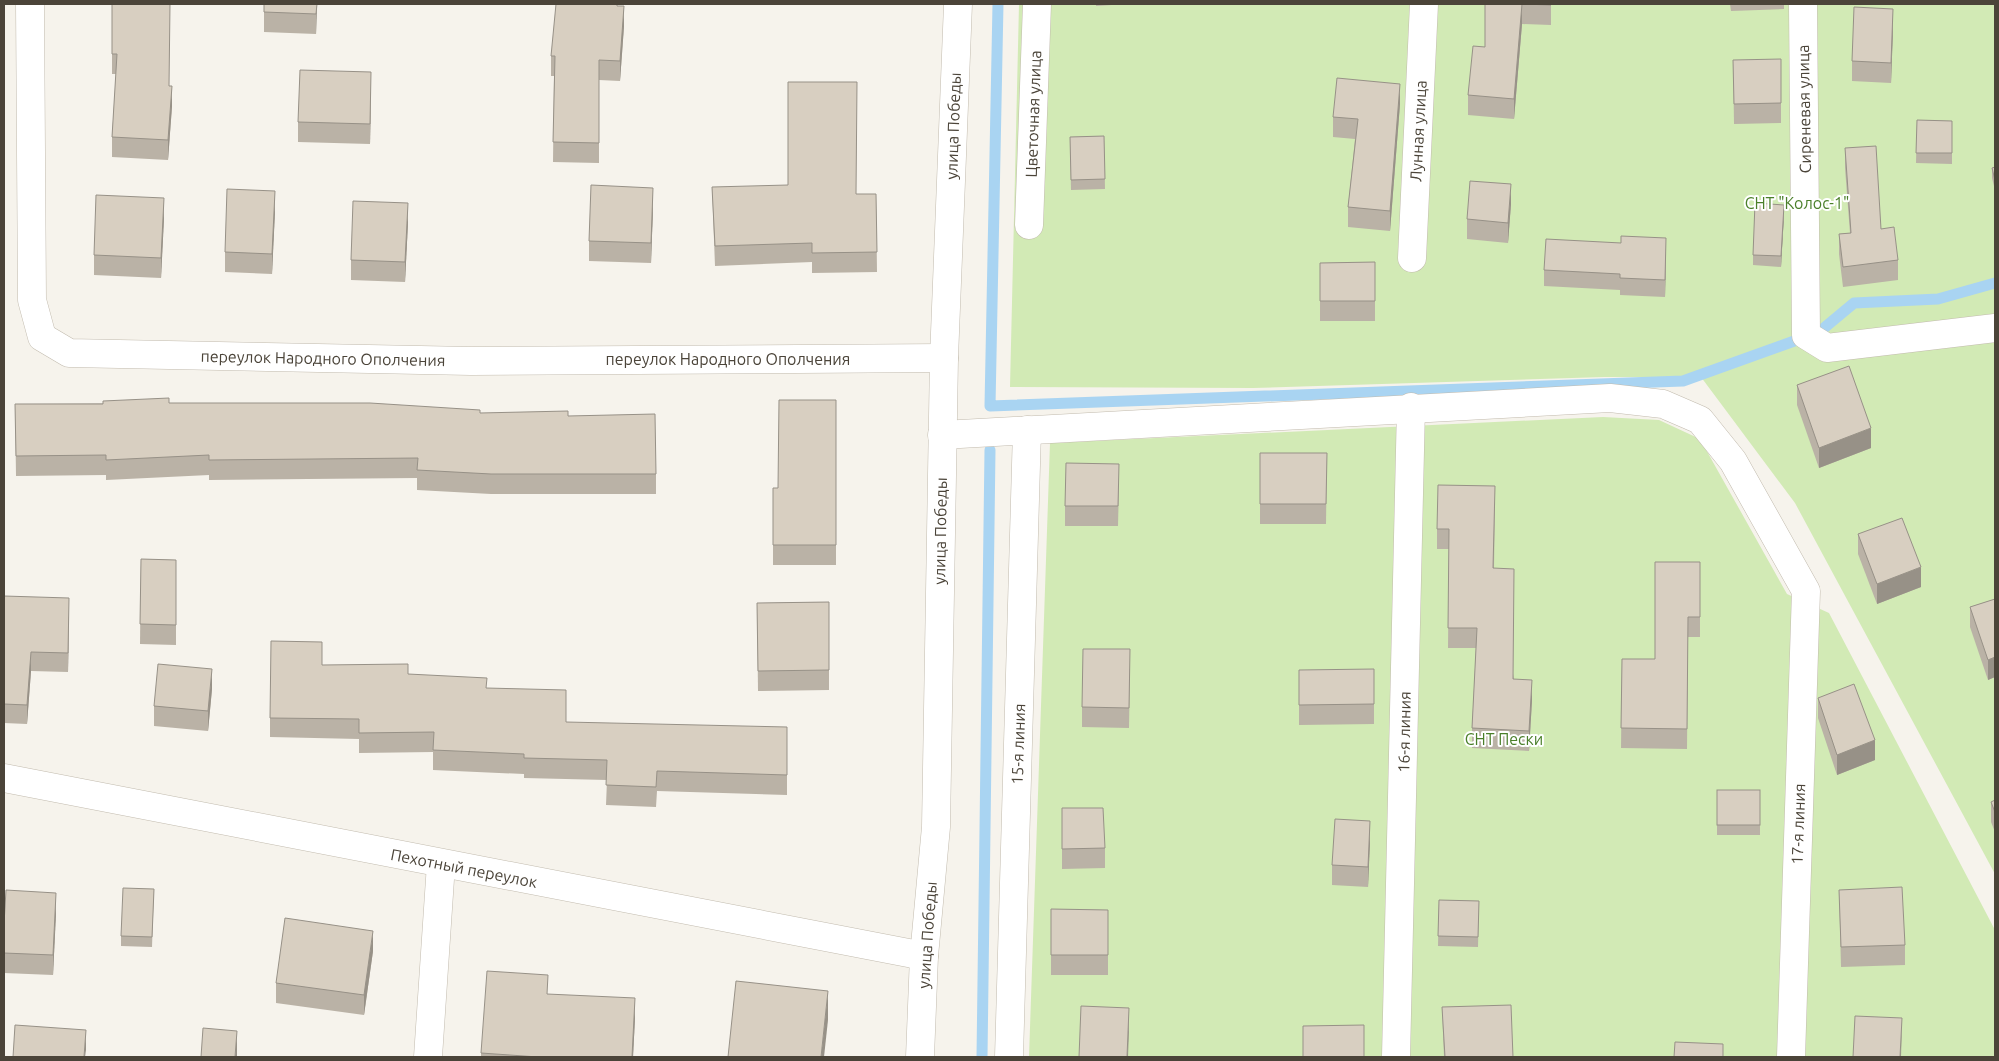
<svg xmlns="http://www.w3.org/2000/svg" width="1999" height="1061" font-family="Ubuntu,sans-serif">
<rect width="100%" height="100%" fill="#f6f3ec"/>
<g fill="#d2eab5">
<polygon points="1019,4 1995,4 1995,874 1795,503 1701,377 1604,377 1253,388 1010,387"/>
<polygon points="1603,417 1659,420 1700,439 1787,594 1829,613 1995,930 1995,1057 1029,1057 1050,443"/>
</g>
<g fill="none" stroke-linecap="round" stroke-linejoin="round">
<g stroke="#a9d4f2" stroke-width="11">
<polyline points="998,4 990,406 1683,381 1797,340"/>
<polyline points="1824,328 1854,303 1938,299 1995,283"/>
<polyline points="982,1057 990,450"/>
</g>
<g stroke="#c2bbae" stroke-width="29">
<g id="minor">
<polyline points="30,4 32,300 42,337 69,353 471,361 944,358"/>
<polyline points="1803,4 1806,335 1827,348 1995,328"/>
<polyline points="1029,225 1037,4"/>
<polyline points="1412,258 1424,4"/>
<polyline points="942,435 1610,398 1663,404 1700,420 1733,461 1806,591 1791,1057"/>
<polyline points="4,778 924,956"/>
<polyline points="428,1057 441,864"/>
<polyline points="920,1057 924,956 936,827 944,358 958,4"/>
<polyline points="1009,1057 1027,430"/>
<polyline points="1396,1057 1411,407"/>
</g>
</g>
<use href="#minor" stroke="#fff" stroke-width="28"/>
</g>
<g fill="#bab2a6">
<polygon points="112,4 169,86 172,106 168,160 112,157 112,137 116,74 112,74"/>
<polygon points="264,4 317,4 316,34 264,32"/>
<polygon points="1096,4 1127,4 1096,6"/>
<polygon points="1485,4 1551,4 1551,25 1522,24 1514,119 1468,115 1468,95 1485,47"/>
<polygon points="1730,4 1784,4 1784,9 1731,11"/>
<polygon points="617,6 624,26 620,81 599,80 599,163 553,162 554,76 551,76 551,56"/>
<polygon points="1893,29 1891,83 1852,81 1852,61"/>
<polygon points="1733,60 1781,103 1781,123 1734,124"/>
<polygon points="371,92 370,144 298,142 298,122"/>
<polygon points="1400,104 1390,231 1348,227 1348,207 1355,139 1333,137 1333,117"/>
<polygon points="1917,120 1952,121 1952,164 1916,163"/>
<polygon points="1104,136 1105,189 1071,190 1070,137"/>
<polygon points="1845,148 1881,229 1898,260 1898,280 1843,287 1839,254 1839,234 1850,233 1845,168"/>
<polygon points="1995,167 1995,190 1992,178 1992,168"/>
<polygon points="712,187 856,194 876,194 877,272 812,273 812,262 715,266"/>
<polygon points="1511,204 1508,243 1467,239 1467,219"/>
<polygon points="653,208 651,263 589,261 589,241"/>
<polygon points="275,211 272,274 225,272 225,252"/>
<polygon points="1784,215 1781,267 1753,265 1753,255"/>
<polygon points="164,218 161,278 94,275 94,255"/>
<polygon points="408,223 405,282 351,280 351,260"/>
<polygon points="1666,255 1665,297 1620,295 1620,290 1544,286 1544,270"/>
<polygon points="1375,262 1375,321 1320,321 1320,263"/>
<polygon points="1797,385 1871,448 1819,468 1797,405"/>
<polygon points="836,400 836,565 773,565 773,488 778,488"/>
<polygon points="169,403 568,416 656,474 656,494 491,494 417,490 417,478 209,480 209,475 106,480 106,475 16,476 15,404"/>
<polygon points="1260,453 1327,453 1326,524 1260,524"/>
<polygon points="1119,484 1118,526 1065,526 1065,506"/>
<polygon points="1495,506 1494,568 1514,679 1532,700 1529,751 1472,748 1472,728 1476,648 1448,648 1449,549 1437,549 1437,529"/>
<polygon points="1858,534 1921,587 1877,604 1858,554"/>
<polygon points="141,559 176,560 176,645 140,644"/>
<polygon points="1700,562 1700,637 1688,637 1687,749 1621,748 1622,659 1655,659"/>
<polygon points="4,596 69,617 68,672 31,671 27,724 4,723"/>
<polygon points="1995,599 1995,677 1988,680 1970,627 1970,607"/>
<polygon points="829,602 829,690 758,691 757,603"/>
<polygon points="322,665 408,674 487,688 566,722 787,747 787,795 657,791 656,807 606,805 607,780 524,778 524,774 433,770 433,752 359,753 359,739 270,737 270,718"/>
<polygon points="1130,669 1129,728 1082,727 1082,707"/>
<polygon points="1299,670 1374,704 1374,724 1299,725"/>
<polygon points="212,689 208,731 154,726 154,706"/>
<polygon points="1818,698 1875,760 1837,775 1818,718"/>
<rect x="1717" y="790" width="43" height="45"/>
<polygon points="1991,802 1995,812 1995,832 1991,822"/>
<polygon points="1062,808 1105,848 1105,868 1062,869"/>
<polygon points="1370,841 1368,887 1332,885 1332,865"/>
<polygon points="154,889 152,947 121,946 121,936"/>
<polygon points="1839,890 1905,945 1905,965 1841,967"/>
<polygon points="1439,900 1479,901 1478,947 1438,946"/>
<polygon points="1051,909 1108,910 1108,975 1051,975"/>
<polygon points="56,913 53,975 4,973 4,924"/>
<polygon points="373,951 364,1015 276,1003 276,983"/>
<polygon points="548,995 635,1018 633,1057 481,1057 481,1053"/>
<polygon points="1442,1007 1513,1057 1444,1057"/>
</g>
<g fill="#979187">
<polygon points="317,4 316,34 316,14"/>
<polygon points="1522,4 1522,24 1514,119 1514,99"/>
<polygon points="624,6 624,26 620,81 620,61"/>
<polygon points="1893,9 1893,29 1891,83 1891,63"/>
<polygon points="371,72 371,92 370,144 370,124"/>
<polygon points="1400,84 1400,104 1390,231 1390,211"/>
<polygon points="172,86 172,106 168,160 168,140"/>
<polygon points="1511,184 1511,204 1508,243 1508,223"/>
<polygon points="653,188 653,208 651,263 651,243"/>
<polygon points="275,191 275,211 272,274 272,254"/>
<polygon points="164,198 164,218 161,278 161,258"/>
<polygon points="408,203 408,223 405,282 405,262"/>
<polygon points="1784,205 1784,215 1781,267 1781,256"/>
<polygon points="1666,238 1666,255 1665,297 1665,280"/>
<polygon points="1871,428 1871,448 1819,468 1819,448"/>
<polygon points="1921,567 1921,587 1877,604 1877,584"/>
<polygon points="69,598 69,617 68,672 68,653"/>
<polygon points="31,652 31,671 27,724 27,705"/>
<polygon points="1995,657 1995,677 1988,680 1988,660"/>
<polygon points="212,669 212,689 208,731 208,711"/>
<polygon points="1532,680 1532,700 1529,751 1529,731"/>
<polygon points="1875,740 1875,760 1837,775 1837,755"/>
<polygon points="1370,821 1370,841 1368,887 1368,867"/>
<polygon points="56,893 56,913 53,975 53,955"/>
<polygon points="373,931 373,951 364,1015 364,995"/>
<polygon points="828,991 828,1020 824,1057 821,1057"/>
<polygon points="635,998 635,1018 633,1057 632,1057"/>
<polygon points="1129,1008 1129,1027 1128,1057 1127,1057"/>
<polygon points="1902,1018 1901,1057 1900,1057"/>
<polygon points="86,1030 86,1050 85,1057 84,1057"/>
<polygon points="237,1031 237,1057 235,1057"/>
</g>
<g fill="#d8cfc1" stroke="#979187">
<polygon points="112,4 170,4 169,86 172,86 168,140 112,137 117,54 112,54"/>
<polygon points="264,4 317,4 316,14 264,12"/>
<polygon points="556,4 617,4 617,6 624,6 620,61 599,60 599,143 553,142 555,56 551,56"/>
<polygon points="1485,4 1551,4 1551,5 1522,4 1514,99 1468,95 1473,46 1485,47"/>
<polygon points="1854,7 1893,9 1891,63 1852,61"/>
<polygon points="1781,59 1781,103 1734,104 1733,60"/>
<polygon points="300,70 371,72 370,124 298,122"/>
<polygon points="1337,78 1400,84 1390,211 1348,207 1358,119 1333,117"/>
<polygon points="788,82 857,82 856,194 876,194 877,252 812,253 812,243 715,246 712,187 788,185"/>
<polygon points="1917,120 1952,121 1952,153 1916,153"/>
<polygon points="1104,136 1105,179 1071,180 1070,137"/>
<polygon points="1876,146 1881,229 1894,227 1898,260 1843,267 1839,234 1851,233 1845,148"/>
<polygon points="1995,167 1995,180 1992,168"/>
<polygon points="1470,181 1511,184 1508,223 1467,219"/>
<polygon points="591,185 653,188 651,243 589,241"/>
<polygon points="227,189 275,191 272,254 225,252"/>
<polygon points="96,195 164,198 161,258 94,255"/>
<polygon points="353,201 408,203 405,262 351,260"/>
<polygon points="1755,203 1784,205 1781,256 1753,255"/>
<polygon points="1621,236 1666,238 1665,280 1620,278 1620,274 1544,270 1546,239 1621,243"/>
<polygon points="1375,262 1375,301 1320,301 1320,263"/>
<polygon points="1849,366 1871,428 1819,448 1797,385"/>
<polygon points="169,398 169,403 370,403 480,410 480,413 568,411 568,416 655,414 656,474 491,474 417,470 418,458 209,460 209,455 106,460 106,455 16,456 15,404 103,404 103,401"/>
<polygon points="779,400 836,400 836,545 773,545 773,488 778,488"/>
<polygon points="1260,453 1327,453 1326,504 1260,504"/>
<polygon points="1066,463 1119,464 1118,506 1065,506"/>
<polygon points="1438,485 1495,486 1493,568 1514,569 1513,679 1532,680 1529,731 1472,728 1477,628 1448,628 1449,529 1437,529"/>
<polygon points="1902,518 1921,567 1877,584 1858,534"/>
<polygon points="141,559 176,560 176,625 140,624"/>
<polygon points="1655,562 1700,562 1700,617 1688,617 1687,729 1621,728 1622,659 1655,659"/>
<polygon points="4,596 69,598 68,653 31,652 27,705 4,704"/>
<polygon points="1995,599 1995,657 1988,660 1970,607"/>
<polygon points="829,602 829,670 758,671 757,603"/>
<polygon points="271,641 322,642 322,665 408,664 408,674 487,678 486,688 566,690 566,722 787,727 787,775 657,771 656,787 606,785 607,760 524,758 524,754 433,750 434,732 359,733 359,719 270,718"/>
<polygon points="1083,649 1130,649 1129,708 1082,707"/>
<polygon points="158,664 212,669 208,711 154,706"/>
<polygon points="1374,669 1374,704 1299,705 1299,670"/>
<polygon points="1854,684 1875,740 1837,755 1818,698"/>
<rect x="1717" y="790" width="43" height="35"/>
<polygon points="1995,800 1995,812 1991,802"/>
<polygon points="1062,808 1103,808 1105,848 1062,849"/>
<polygon points="1335,819 1370,821 1368,867 1332,865"/>
<polygon points="1902,887 1905,945 1841,947 1839,890"/>
<polygon points="123,888 154,889 152,937 121,936"/>
<polygon points="6,890 56,893 53,955 4,953 4,924"/>
<polygon points="1439,900 1479,901 1478,937 1438,936"/>
<polygon points="1051,909 1108,910 1108,955 1051,955"/>
<polygon points="285,918 373,931 364,995 276,983"/>
<polygon points="487,971 548,975 547,994 635,998 632,1057 538,1057 481,1053"/>
<polygon points="736,981 828,991 821,1057 728,1057"/>
<polygon points="1511,1005 1513,1057 1445,1057 1442,1007"/>
<polygon points="1081,1006 1129,1008 1127,1057 1079,1057"/>
<polygon points="1855,1016 1902,1018 1900,1057 1853,1057"/>
<polygon points="15,1025 86,1030 84,1057 13,1057"/>
<polygon points="1364,1025 1364,1057 1303,1057 1303,1026"/>
<polygon points="203,1028 237,1031 235,1057 201,1057"/>
<polygon points="1675,1042 1723,1044 1723,1057 1674,1057"/>
</g>
<g text-anchor="middle" dominant-baseline="central" stroke-width="4" stroke-linejoin="round" paint-order="stroke">
<g font-size="16" fill="#4b4439" stroke="#fff">
<text transform="translate(1804 109) rotate(-91)">Сиреневая улица</text>
<text transform="translate(1033 114) rotate(-88)">Цветочная улица</text>
<text transform="translate(953 126) rotate(-88)">улица Победы</text>
<text transform="translate(1418 131) rotate(-87)">Лунная улица</text>
<text transform="translate(323 358) rotate(1)">переулок Народного Ополчения</text>
<text x="728" y="359">переулок Народного Ополчения</text>
<text transform="translate(940 531) rotate(-89)">улица Победы</text>
<text transform="translate(1404 732) rotate(-89)">16-я линия</text>
<text transform="translate(1018 744) rotate(-88)">15-я линия</text>
<text transform="translate(1798 824) rotate(-88)">17-я линия</text>
<text transform="translate(464 868) rotate(11)">Пехотный переулок</text>
<text transform="translate(927 935) rotate(-86)">улица Победы</text>
</g>
<g font-size="16" fill="#4a7f2a" stroke="#fff">
<text x="1797" y="203">СНТ "Колос-1"</text>
<text x="1504" y="739">СНТ Пески</text>
</g>
</g>
<rect width="1999" height="1061" fill="none" stroke="#4b4439" stroke-width="10"/>
</svg>
